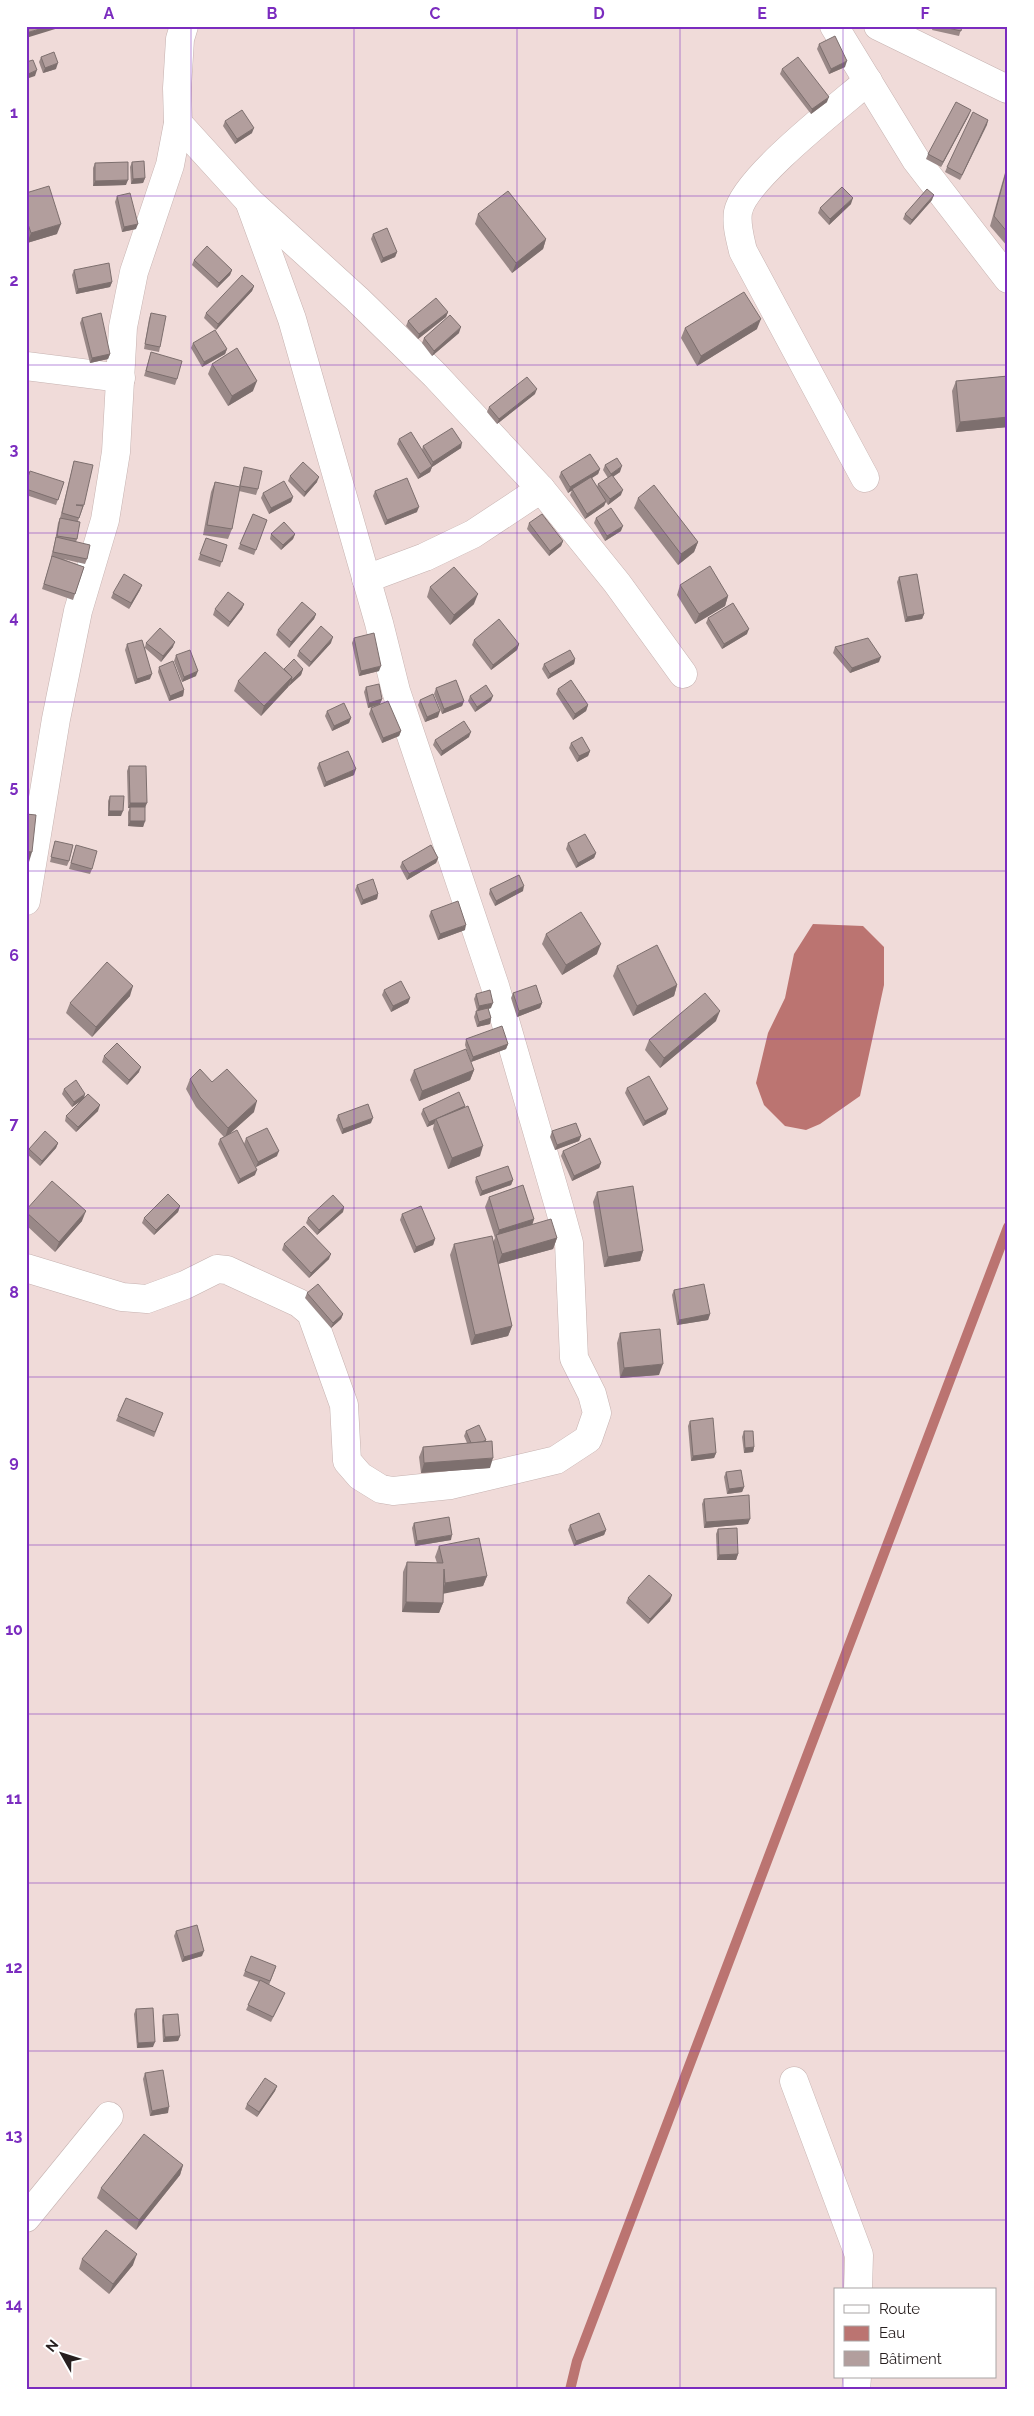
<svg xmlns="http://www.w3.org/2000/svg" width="1034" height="2416" font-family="Raleway,sans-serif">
<rect width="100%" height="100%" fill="#f0dbd9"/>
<polygon fill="#bb7471" points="813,924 863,926 884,947 884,985 860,1096 820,1124 806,1130 785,1126 764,1105 756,1083 768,1033 785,998 794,954"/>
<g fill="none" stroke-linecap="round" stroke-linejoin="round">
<polyline stroke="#bb7471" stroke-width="10" points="570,2390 577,2361 1008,1227"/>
<g stroke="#c6b2b0" stroke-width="29">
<g id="street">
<polyline points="834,26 916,160 1008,279"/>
<polyline points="878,26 1007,89"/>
<polyline points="178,123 249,201 357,299 435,375 541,489 617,583 683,674"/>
<polyline points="26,366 121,378"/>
<path d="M865 478 743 251C740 238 736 225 738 212 744 179 839 106 868 81"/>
<polyline points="366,579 425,557 473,534 541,489"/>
<polyline points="26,901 56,719 78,611 105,520 116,452 123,327 134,272 170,165 178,123 177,88 180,39 184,26"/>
<polyline points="26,1268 122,1297 147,1299 185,1285 217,1269 227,1270 299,1303 311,1313 344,1405 347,1461 360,1476 381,1489 393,1491 451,1485 556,1460 588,1439 597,1413 592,1394 574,1358 569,1243 560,1210 495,986 396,691 379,623 292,319 249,201"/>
<polyline points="794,2081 859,2255 858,2290"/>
<polyline points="26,2218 109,2116"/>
<polyline points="856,2390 857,2377"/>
</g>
</g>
<use href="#street" stroke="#fff" stroke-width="28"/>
</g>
<g fill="#998887">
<polygon points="933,26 962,26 959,36 932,30"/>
<polygon points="819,44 845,67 829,74 817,49"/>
<polygon points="41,57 56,69 43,73 39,62"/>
<polygon points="782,69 827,102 811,114 780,74"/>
<polygon points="969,115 941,167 926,159 928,154"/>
<polygon points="988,120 960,180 945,172 947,167"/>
<polygon points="225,121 252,133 235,144 223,126"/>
<polygon points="132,162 145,178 143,183 131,184 130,167"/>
<polygon points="1008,162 1008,247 990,226"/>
<polygon points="95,163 126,185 93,186 93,168"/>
<polygon points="26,193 57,234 27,243 26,240"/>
<polygon points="117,196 136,229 122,232 115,202"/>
<polygon points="932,200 910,225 903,219 905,214"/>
<polygon points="851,204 829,225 818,213 820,208"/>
<polygon points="478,214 546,239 543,249 512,273 475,224"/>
<polygon points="373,234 397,252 395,257 381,263 371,239"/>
<polygon points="194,260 232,270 230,275 217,288 192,265"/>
<polygon points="74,270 112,282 110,287 76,294 72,275"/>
<polygon points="254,286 252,291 216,330 204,318 206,313"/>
<polygon points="448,312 446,317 418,339 406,326 408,321"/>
<polygon points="151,313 160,347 159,352 144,349 149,319"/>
<polygon points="82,318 110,354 108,359 90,363 80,323"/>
<polygon points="685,328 757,329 697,366 681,338"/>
<polygon points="459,333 432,356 422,343 424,338"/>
<polygon points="193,343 227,349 225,354 202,367 191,348"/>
<polygon points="151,352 177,379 175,385 144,376"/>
<polygon points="212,364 253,391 228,406 208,374"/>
<polygon points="1008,376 1008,427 956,432 952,391 956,381"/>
<polygon points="535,394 497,424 487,412 489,407"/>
<polygon points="399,439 422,450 423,446 461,448 432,467 430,472 418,479 397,444"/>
<polygon points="74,461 84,505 78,521 77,539 76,542 87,559 85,564 63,559 84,567 73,600 42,589 52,557 51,557 55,541 58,523 60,518"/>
<polygon points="605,465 620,472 613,477 621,495 608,505 606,502 604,506 585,519 570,495 572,490 568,493 559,477 561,472 600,469 598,474 592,478 597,487 598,484 608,478 603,470"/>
<polygon points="244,467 258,489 256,495 239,491 232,529 228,539 203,535 211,492 215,482 239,487"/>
<polygon points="290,476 317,482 304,497 288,481"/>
<polygon points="26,482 64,482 56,505 26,495"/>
<polygon points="375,491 417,512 385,525 373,496"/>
<polygon points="263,493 293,497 291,502 269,514 261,498"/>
<polygon points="638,498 698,542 694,552 678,565 634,508"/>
<polygon points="253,514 267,520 254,555 238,549"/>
<polygon points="596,518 621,531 605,541 594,523"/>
<polygon points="529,523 563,541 561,546 549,556 527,529"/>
<polygon points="271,534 295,534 293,539 281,550 270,539"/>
<polygon points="206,538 227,545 220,567 198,560"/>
<polygon points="899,577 924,614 922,619 905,622 897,582"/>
<polygon points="142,585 140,590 129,609 111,598 113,593"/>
<polygon points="680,585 728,596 725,606 695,624 677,595"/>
<polygon points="430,587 474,604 450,625 427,597"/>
<polygon points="244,604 242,609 228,627 213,615 215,609"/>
<polygon points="316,614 314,619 289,648 276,635 278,630"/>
<polygon points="708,618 747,634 722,649 706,623"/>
<polygon points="354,638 379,671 359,676 352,643"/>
<polygon points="474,640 519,644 517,650 491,670 472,645"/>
<polygon points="146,643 173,647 161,662 145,648 150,679 135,684 125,650 127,644 145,647"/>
<polygon points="331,643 309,667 297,656 299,651"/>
<polygon points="835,647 879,662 850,673 833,653"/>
<polygon points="176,655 196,676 182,682 174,661"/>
<polygon points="575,659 574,664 548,679 542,669 544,664"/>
<polygon points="159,667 184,690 183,696 169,701 158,672"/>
<polygon points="284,669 303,669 301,675 289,686 261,716 234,691 238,681"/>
<polygon points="366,687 382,699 380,704 401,731 399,736 382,743 369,714 371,708 380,705 368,708 364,692"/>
<polygon points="436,688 464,701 462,706 442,714 434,694"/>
<polygon points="558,689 588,705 586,711 573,720 556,694"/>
<polygon points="470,696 491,701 475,712 468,701"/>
<polygon points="420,700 438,717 425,722 418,705"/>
<polygon points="327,711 351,718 349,723 332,731 325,716"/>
<polygon points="469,737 441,756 433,745 435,740"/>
<polygon points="571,743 590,751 588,756 577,762 569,748"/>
<polygon points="319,763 354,775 324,787 317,768"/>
<polygon points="129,766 145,808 145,821 143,827 128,826 128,812 130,808 128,808 127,771"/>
<polygon points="110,796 121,816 108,816 108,801"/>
<polygon points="55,841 69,861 67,866 50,862"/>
<polygon points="568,843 596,853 594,858 576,868 566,849"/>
<polygon points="76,845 92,869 90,874 69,869"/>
<polygon points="438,858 436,863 407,880 400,867 402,862"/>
<polygon points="357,885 378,894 377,899 361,905 355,890"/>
<polygon points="490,889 523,891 495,906 489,894"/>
<polygon points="431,911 465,930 438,940 429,916"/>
<polygon points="546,934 597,954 562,975 542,944"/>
<polygon points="617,966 677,985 674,996 633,1016 613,976"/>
<polygon points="384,990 410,998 408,1003 391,1012 382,995"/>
<polygon points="513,993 542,1003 540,1008 517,1017 511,998"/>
<polygon points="476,994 491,1008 488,1009 491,1018 490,1024 477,1027 474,1017 476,1011 477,1011 474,999"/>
<polygon points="130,996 92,1037 66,1013 70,1003"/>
<polygon points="716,1021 660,1068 645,1050 649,1040"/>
<polygon points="466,1039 508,1044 506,1049 471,1062 465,1045"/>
<polygon points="104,1056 139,1072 127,1085 102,1062"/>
<polygon points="414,1070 474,1070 470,1080 419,1101 410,1080"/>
<polygon points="190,1079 212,1082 254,1112 229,1134 255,1175 238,1184 218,1144 220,1139 224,1137 196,1107 186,1089"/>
<polygon points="627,1088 666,1114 643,1126 625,1093"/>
<polygon points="64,1089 84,1098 98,1111 76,1132 65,1121 66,1116 82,1100 72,1107 62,1094"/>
<polygon points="465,1106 464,1108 480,1156 448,1169 433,1129 434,1124 427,1127 421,1114 423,1109"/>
<polygon points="338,1115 371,1123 342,1134 336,1120"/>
<polygon points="552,1131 581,1136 579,1141 555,1150 550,1137"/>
<polygon points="246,1138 277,1156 256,1167 244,1144"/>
<polygon points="58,1143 56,1148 40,1166 27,1154 29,1149"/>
<polygon points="563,1151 601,1163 599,1168 572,1181 561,1156"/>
<polygon points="476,1177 513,1180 511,1185 480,1196 475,1182"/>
<polygon points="597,1192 643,1251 640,1261 604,1267 593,1202"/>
<polygon points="489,1197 534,1219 532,1224 557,1238 553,1249 498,1264 512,1326 508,1336 471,1345 450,1255 454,1244 493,1242 495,1238 485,1207"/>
<polygon points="180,1206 178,1212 154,1235 142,1223 144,1218"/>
<polygon points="344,1207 343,1212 317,1235 306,1223 308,1218"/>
<polygon points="26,1210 82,1221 55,1252 26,1225"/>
<polygon points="402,1214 435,1239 433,1245 414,1253 400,1220"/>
<polygon points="284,1244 329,1259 309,1278 282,1250"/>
<polygon points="674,1290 710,1314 708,1320 677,1325 672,1295"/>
<polygon points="307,1293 343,1314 341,1319 331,1328 305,1298"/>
<polygon points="620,1333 659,1375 620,1378 617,1343"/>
<polygon points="163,1413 154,1437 116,1421 118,1416"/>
<polygon points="690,1421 716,1453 714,1458 691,1461 688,1426"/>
<polygon points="466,1431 486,1440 486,1442 490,1468 421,1473 419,1457 423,1447 467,1443 464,1436"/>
<polygon points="744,1431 754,1447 753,1452 744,1453 742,1437"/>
<polygon points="726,1472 744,1487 742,1492 727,1494 724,1477"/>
<polygon points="704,1499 748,1524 704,1528 702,1504"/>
<polygon points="414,1523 451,1540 415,1546 412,1528"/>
<polygon points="570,1525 606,1530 604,1535 574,1546 568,1530"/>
<polygon points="718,1529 738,1554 736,1560 717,1560 716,1534"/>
<polygon points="439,1546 487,1576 483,1586 443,1593 443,1603 439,1613 402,1612 403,1572 407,1562 437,1563 435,1557"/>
<polygon points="628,1598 670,1601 648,1624 626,1603"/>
<polygon points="176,1931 202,1956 182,1962 174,1936"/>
<polygon points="251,1956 276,1967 269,1985 283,1998 271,2022 246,2010 259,1982 243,1976"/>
<polygon points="136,2009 153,2047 137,2048 134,2014"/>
<polygon points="163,2015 180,2036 178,2041 163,2042 162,2020"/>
<polygon points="145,2073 168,2113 150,2116 143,2079"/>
<polygon points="277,2086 275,2091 257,2117 245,2109 247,2104"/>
<polygon points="183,2165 180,2175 136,2230 97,2198 101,2188"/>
<polygon points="82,2259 133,2265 109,2294 79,2269"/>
</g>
<g fill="#7d6f6e">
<polygon points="50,26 65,26 26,38 26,33"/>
<polygon points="847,61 845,67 829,74 831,69"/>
<polygon points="58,63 56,69 43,73 45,68"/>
<polygon points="37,70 35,76 26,79 26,75"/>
<polygon points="829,97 827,102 811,114 812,109"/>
<polygon points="971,110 969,115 941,167 943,162"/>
<polygon points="988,120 987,125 960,180 962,175"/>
<polygon points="254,128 252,133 235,144 237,139"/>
<polygon points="145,178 143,183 131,184 133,179"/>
<polygon points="128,180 126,185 93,186 95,181"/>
<polygon points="934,195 932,200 910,225 912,220"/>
<polygon points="853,198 851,204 829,225 830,219"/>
<polygon points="61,224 57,234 27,243 31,233"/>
<polygon points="138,224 136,229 122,232 124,227"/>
<polygon points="546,239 543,249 512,273 516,263"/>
<polygon points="397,252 395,257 381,263 383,258"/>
<polygon points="232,270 230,275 217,288 219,283"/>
<polygon points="112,282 110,287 76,294 78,289"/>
<polygon points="254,286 252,291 216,330 218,324"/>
<polygon points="448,312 446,317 418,339 419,334"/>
<polygon points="761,319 757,329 697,366 701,356"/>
<polygon points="461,327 459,333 432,356 434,351"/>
<polygon points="227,349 225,354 202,367 204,362"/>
<polygon points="110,354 108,359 90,363 92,358"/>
<polygon points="257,381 253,391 228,406 232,396"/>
<polygon points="537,389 535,394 497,424 499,419"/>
<polygon points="1008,417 1008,427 956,432 960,422"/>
<polygon points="462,443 461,448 432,467 430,472 418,479 420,474 431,467 433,462"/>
<polygon points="622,466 620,472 609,479 611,474"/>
<polygon points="600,469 598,474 568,493 570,487"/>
<polygon points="319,477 317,482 304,497 305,492"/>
<polygon points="623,490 621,495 608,505 610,499"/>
<polygon points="293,497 291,502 269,514 271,508"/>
<polygon points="606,501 604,506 585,519 587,514"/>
<polygon points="419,507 417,512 385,525 387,520"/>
<polygon points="623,526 621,531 605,541 607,536"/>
<polygon points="295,534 293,539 281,550 283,545"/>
<polygon points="563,541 561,546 549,556 550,551"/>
<polygon points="698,542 694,552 678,565 681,554"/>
<polygon points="142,585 140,590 129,609 131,603"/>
<polygon points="478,594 474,604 450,625 454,615"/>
<polygon points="728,596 725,606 695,624 699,614"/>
<polygon points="244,604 242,609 228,627 230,622"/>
<polygon points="316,614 314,619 289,648 291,642"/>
<polygon points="924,614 922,619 905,622 907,617"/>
<polygon points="749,629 747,634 722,649 724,644"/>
<polygon points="333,637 331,643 309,667 311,662"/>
<polygon points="175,642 173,647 161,662 163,656"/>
<polygon points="519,644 517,650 491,670 493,665"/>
<polygon points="881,657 879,662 850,673 852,668"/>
<polygon points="575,659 574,664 548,679 550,674"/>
<polygon points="381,666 379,671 359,676 361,671"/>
<polygon points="303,669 301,675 289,686 291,681"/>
<polygon points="198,671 196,676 182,682 184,677"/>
<polygon points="152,674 150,679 135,684 137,679"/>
<polygon points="292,677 288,687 261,716 264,706"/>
<polygon points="184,690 183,696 169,701 170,696"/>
<polygon points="493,696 491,701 475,712 477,707"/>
<polygon points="382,699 380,704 368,708 369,703"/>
<polygon points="464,701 462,706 442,714 444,709"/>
<polygon points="588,705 586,711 573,720 575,714"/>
<polygon points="440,711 438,717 425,722 427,717"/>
<polygon points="351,718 349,723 332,731 334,726"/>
<polygon points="401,731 399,736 382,743 383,738"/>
<polygon points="471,732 469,737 441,756 442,751"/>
<polygon points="590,751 588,756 577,762 579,756"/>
<polygon points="356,769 354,775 324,787 326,782"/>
<polygon points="130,803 147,803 145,808 128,808"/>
<polygon points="109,811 123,811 121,816 108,816"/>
<polygon points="130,821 145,821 143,827 128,826"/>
<polygon points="26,851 32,852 29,862 26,862"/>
<polygon points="596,853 594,858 576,868 578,863"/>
<polygon points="438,858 436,863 407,880 409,874"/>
<polygon points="524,886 523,891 495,906 496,901"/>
<polygon points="378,894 377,899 361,905 363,900"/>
<polygon points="466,925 465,930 438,940 440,934"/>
<polygon points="601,944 597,954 562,975 566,965"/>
<polygon points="677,985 674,996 633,1016 637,1006"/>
<polygon points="133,986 130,996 92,1037 96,1027"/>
<polygon points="410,998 408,1003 391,1012 393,1006"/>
<polygon points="493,1003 491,1008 477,1012 479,1006"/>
<polygon points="542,1003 540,1008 517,1017 519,1011"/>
<polygon points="720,1011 716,1021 660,1068 664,1058"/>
<polygon points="491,1018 490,1024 477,1027 479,1022"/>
<polygon points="508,1044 506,1049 471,1062 473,1057"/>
<polygon points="141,1067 139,1072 127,1085 129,1080"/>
<polygon points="474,1070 470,1080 419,1101 422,1091"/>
<polygon points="85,1094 84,1099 72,1107 74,1102"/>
<polygon points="257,1101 254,1112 225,1138 228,1128"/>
<polygon points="100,1105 98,1111 76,1132 78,1127"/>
<polygon points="465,1106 463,1111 436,1119"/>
<polygon points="668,1109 666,1114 643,1126 645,1121"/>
<polygon points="373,1118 371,1123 342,1134 343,1129"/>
<polygon points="436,1119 434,1124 427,1127 429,1122"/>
<polygon points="581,1136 579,1141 555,1150 557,1145"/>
<polygon points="58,1143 56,1148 40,1166 42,1161"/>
<polygon points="483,1146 480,1156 448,1169 452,1158"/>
<polygon points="279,1151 277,1156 256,1167 258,1162"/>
<polygon points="601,1163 599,1168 572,1181 574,1176"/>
<polygon points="257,1170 255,1175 238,1184 240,1179"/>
<polygon points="513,1180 511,1185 480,1196 482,1191"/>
<polygon points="180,1206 178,1212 154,1235 156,1230"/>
<polygon points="344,1207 343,1212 317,1235 319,1230"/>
<polygon points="86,1211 82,1221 55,1252 59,1242"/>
<polygon points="534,1219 531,1229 497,1237 499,1230"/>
<polygon points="557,1238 553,1249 498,1264 502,1254"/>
<polygon points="435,1239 433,1245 414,1253 416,1247"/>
<polygon points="643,1251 640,1261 604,1267 608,1257"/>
<polygon points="331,1254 329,1259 309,1278 311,1273"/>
<polygon points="343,1314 341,1319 331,1328 333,1323"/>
<polygon points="710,1314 708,1320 677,1325 679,1320"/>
<polygon points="512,1326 508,1336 471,1345 475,1335"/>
<polygon points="663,1364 659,1375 620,1378 624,1368"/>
<polygon points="754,1447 753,1452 744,1453 745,1448"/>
<polygon points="716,1453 714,1458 691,1461 693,1456"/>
<polygon points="493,1458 490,1468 421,1473 424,1463"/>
<polygon points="744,1487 742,1492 727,1494 729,1489"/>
<polygon points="750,1519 748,1524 704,1528 706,1522"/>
<polygon points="606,1530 604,1535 574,1546 576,1541"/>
<polygon points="452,1535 451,1540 415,1546 417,1541"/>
<polygon points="738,1554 736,1560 717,1560 719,1555"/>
<polygon points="487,1576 483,1586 442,1594 445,1583"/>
<polygon points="672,1595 670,1601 648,1624 650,1619"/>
<polygon points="406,1602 443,1603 439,1613 402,1612"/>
<polygon points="204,1951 202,1956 182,1962 184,1957"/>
<polygon points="180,2036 178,2041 163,2042 165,2037"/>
<polygon points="155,2042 153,2047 137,2048 138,2043"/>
<polygon points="277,2086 275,2091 257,2117 259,2112"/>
<polygon points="169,2107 168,2113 150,2116 152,2111"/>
<polygon points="183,2165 180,2175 136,2230 139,2220"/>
<polygon points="137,2254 133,2265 109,2294 113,2284"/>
</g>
<g fill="#b29e9d" stroke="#7d6f6e">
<polygon points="26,26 50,26 26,33"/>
<polygon points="939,26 962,26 961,31"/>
<polygon points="835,36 847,61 831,69 819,44"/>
<polygon points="54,52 58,63 45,68 41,57"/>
<polygon points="798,57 829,97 812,109 782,69"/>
<polygon points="33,60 37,70 26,75 26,62"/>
<polygon points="956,102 971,110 943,162 928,154"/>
<polygon points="242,110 254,128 237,139 225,121"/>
<polygon points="973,112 988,120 962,175 947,167"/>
<polygon points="144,161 145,178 133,179 132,162"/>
<polygon points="128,162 128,180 95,181 95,163"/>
<polygon points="1008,165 1008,233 994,216"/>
<polygon points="49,186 61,224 31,233 26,218 26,193"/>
<polygon points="842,187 853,198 830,219 820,208"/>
<polygon points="927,189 934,195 912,220 905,214"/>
<polygon points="508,191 546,239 516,263 478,214"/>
<polygon points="130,193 138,224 124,227 117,196"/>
<polygon points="387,228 397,252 383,258 373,234"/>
<polygon points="207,246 232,270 219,283 194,260"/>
<polygon points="109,263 112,282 78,289 74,270"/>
<polygon points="242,275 254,286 218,324 206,313"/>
<polygon points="744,292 761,319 701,356 685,328"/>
<polygon points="436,298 448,312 419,334 408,321"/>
<polygon points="101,313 110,354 92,358 82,318"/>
<polygon points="151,313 166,316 160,347 145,344"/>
<polygon points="450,315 461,327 434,351 424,338"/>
<polygon points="215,330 227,349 204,362 193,343"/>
<polygon points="237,348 257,381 232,396 212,364"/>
<polygon points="151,352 182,361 177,379 146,371"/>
<polygon points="1008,376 1008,417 960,422 956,381"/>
<polygon points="527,377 537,389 499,419 489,407"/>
<polygon points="452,428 462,443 433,462 423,446"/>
<polygon points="411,432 432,466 420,474 399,439"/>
<polygon points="590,454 600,469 570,487 561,472"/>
<polygon points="617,458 622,466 611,474 605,465"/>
<polygon points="74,461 93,465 84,505 76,505 83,506 79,518 62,513"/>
<polygon points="303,462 319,477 305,492 290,476"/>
<polygon points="244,467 262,471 258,489 240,486"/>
<polygon points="30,471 64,482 58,500 26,489 26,483"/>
<polygon points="612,475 623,490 610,499 598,484"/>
<polygon points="591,477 606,501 587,514 572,489"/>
<polygon points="407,478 419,507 387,520 375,491"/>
<polygon points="284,481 293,497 271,508 263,493"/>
<polygon points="215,482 240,487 232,529 207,525"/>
<polygon points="654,485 698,542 681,554 638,498"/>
<polygon points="611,508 623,526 607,536 596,518"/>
<polygon points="253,514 267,520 256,550 240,544"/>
<polygon points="542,514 563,541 550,551 529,523"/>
<polygon points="60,518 80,522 77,539 57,536"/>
<polygon points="284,522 295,534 283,545 271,534"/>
<polygon points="56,537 90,545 87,559 53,552"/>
<polygon points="206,538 227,545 222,562 200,554"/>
<polygon points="52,556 84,567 75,594 44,584"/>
<polygon points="710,566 728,596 699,614 680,585"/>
<polygon points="454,567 478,594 454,615 430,587"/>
<polygon points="124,574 142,585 131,603 113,593"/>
<polygon points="917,574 924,614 907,617 899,577"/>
<polygon points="228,592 244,604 230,622 215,609"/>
<polygon points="302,602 316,614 291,642 278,630"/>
<polygon points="733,603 749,629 724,644 708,618"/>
<polygon points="499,619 519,644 493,665 474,640"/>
<polygon points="321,626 333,637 311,662 299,651"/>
<polygon points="160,628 175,642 163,656 146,643"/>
<polygon points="374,633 381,666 361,671 354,638"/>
<polygon points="868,638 881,657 852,668 835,647"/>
<polygon points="142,640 152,674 137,679 127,644"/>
<polygon points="190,650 198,671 184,677 176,655"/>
<polygon points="570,650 575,659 550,674 544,664"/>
<polygon points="265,652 292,677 264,706 238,681"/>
<polygon points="294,659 303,669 291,681 292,677 284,669"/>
<polygon points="173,661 184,690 170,696 159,667"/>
<polygon points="456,680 464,701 444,709 436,688"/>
<polygon points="571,680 588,705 575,714 558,689"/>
<polygon points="379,684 382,699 369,703 366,687"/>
<polygon points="486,685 493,696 477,707 470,696"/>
<polygon points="433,694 440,711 427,717 420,700"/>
<polygon points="388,701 401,731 383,738 371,708"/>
<polygon points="344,703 351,718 334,726 327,711"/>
<polygon points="464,721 471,732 442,751 435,740"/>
<polygon points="582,737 590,751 579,756 571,743"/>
<polygon points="348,751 356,769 326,782 319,763"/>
<polygon points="129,766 146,766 147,803 130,803"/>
<polygon points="110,796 124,796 123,811 109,811"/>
<rect x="130" y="807" width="15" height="14"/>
<polygon points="26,814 36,815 32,852 26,851"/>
<polygon points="585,834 596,853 578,863 568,843"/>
<polygon points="55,841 73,845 69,861 51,857"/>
<polygon points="76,845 97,851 92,869 71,863"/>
<polygon points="431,845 438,858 409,874 402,862"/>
<polygon points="519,875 524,886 496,901 490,889"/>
<polygon points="373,879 378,894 363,900 357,885"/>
<polygon points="458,901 466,925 440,934 431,911"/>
<polygon points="581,912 601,944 566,965 546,934"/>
<polygon points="657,945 677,985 637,1006 617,966"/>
<polygon points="107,962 133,986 96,1027 70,1003"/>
<polygon points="401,981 410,998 393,1006 384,990"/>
<polygon points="536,985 542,1003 519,1011 513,993"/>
<polygon points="490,990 493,1003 479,1006 476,994"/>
<polygon points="705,993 720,1011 664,1058 649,1040"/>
<polygon points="488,1008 491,1018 479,1022 476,1011"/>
<polygon points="502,1026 508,1044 473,1057 466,1039"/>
<polygon points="117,1043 141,1067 129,1080 104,1056"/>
<polygon points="466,1049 474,1070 422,1091 414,1070"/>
<polygon points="200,1069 212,1082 227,1069 257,1101 228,1128 200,1097 190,1079"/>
<polygon points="649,1076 668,1109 645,1121 627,1088"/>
<polygon points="76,1080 85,1094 74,1102 64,1089"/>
<polygon points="459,1092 465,1106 429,1122 423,1109"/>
<polygon points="88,1094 100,1105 78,1127 66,1116"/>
<polygon points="368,1104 373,1118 343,1129 338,1115"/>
<polygon points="468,1106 483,1146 452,1158 436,1119"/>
<polygon points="576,1123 581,1136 557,1145 552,1131"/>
<polygon points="267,1128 279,1151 258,1162 246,1138"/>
<polygon points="237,1130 257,1170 240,1179 220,1139"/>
<polygon points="45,1131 58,1143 42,1161 29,1149"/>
<polygon points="590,1138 601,1163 574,1176 563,1151"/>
<polygon points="508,1166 513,1180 482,1191 476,1177"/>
<polygon points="52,1181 86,1211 59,1242 26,1212 26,1210"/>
<polygon points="523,1185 534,1219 499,1230 489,1197"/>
<polygon points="633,1186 643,1251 608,1257 597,1192"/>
<polygon points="168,1194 180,1206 156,1230 144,1218"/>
<polygon points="333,1195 344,1207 319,1230 308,1218"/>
<polygon points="421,1206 435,1239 416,1247 402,1214"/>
<polygon points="551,1219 557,1238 502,1254 496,1235"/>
<polygon points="304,1226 331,1254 311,1273 284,1244"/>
<polygon points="492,1236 512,1326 475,1335 454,1244"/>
<polygon points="318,1284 343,1314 333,1323 307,1293"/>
<polygon points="704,1284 710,1314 679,1320 674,1290"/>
<polygon points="660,1329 663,1364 624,1368 620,1333"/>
<polygon points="126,1398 163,1413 155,1432 118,1416"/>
<polygon points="713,1418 716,1453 693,1456 690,1421"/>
<polygon points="479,1425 486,1440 482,1442 471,1443 466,1431"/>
<polygon points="744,1431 753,1431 754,1447 745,1448"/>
<polygon points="492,1441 493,1458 424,1463 423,1447"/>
<polygon points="741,1470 744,1487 729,1489 726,1472"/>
<polygon points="749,1495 750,1519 706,1522 704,1499"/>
<polygon points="599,1513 606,1530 576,1541 570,1525"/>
<polygon points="449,1517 452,1535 417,1541 414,1523"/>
<polygon points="737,1528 738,1554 719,1555 718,1529"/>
<polygon points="479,1538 487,1576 445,1583 444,1569 443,1603 406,1602 407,1562 443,1563 439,1546"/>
<polygon points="649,1575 672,1595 650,1619 628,1598"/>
<polygon points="197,1925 204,1951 184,1957 176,1931"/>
<polygon points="251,1956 276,1966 270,1981 245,1971"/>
<polygon points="260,1980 285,1993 273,2017 248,2005"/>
<polygon points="153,2008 155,2042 138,2043 136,2009"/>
<polygon points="178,2014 180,2036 165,2037 163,2015"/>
<polygon points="163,2070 169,2107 152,2111 145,2073"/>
<polygon points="265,2078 277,2086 259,2112 247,2104"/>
<polygon points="144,2134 183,2165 139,2220 101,2188"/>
<polygon points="106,2230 137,2254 113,2284 82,2259"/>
</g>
<path fill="none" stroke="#7b2cbf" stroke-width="1" stroke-opacity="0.55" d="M191 26V2390M354 26V2390M517 26V2390M680 26V2390M843 26V2290M26 196H1008M26 365H1008M26 533H1008M26 702H1008M26 871H1008M26 1039H1008M26 1208H1008M26 1377H1008M26 1545H1008M26 1714H1008M26 1883H1008M26 2051H1008M26 2220H1008M843 2377V2390"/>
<rect width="1034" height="2416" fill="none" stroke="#ffffff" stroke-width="55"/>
<rect x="834" y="2288" width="162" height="90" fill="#ffffff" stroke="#a9a5a5"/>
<rect x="844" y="2305" width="25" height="8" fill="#ffffff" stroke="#a9a5a5"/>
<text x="879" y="2314" font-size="15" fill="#271f1f">Route</text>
<rect x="844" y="2326" width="25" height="15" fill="#bb7471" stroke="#a9a5a5"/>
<text x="879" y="2338" font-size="15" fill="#271f1f">Eau</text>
<rect x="844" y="2351" width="25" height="15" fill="#b29e9d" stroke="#a9a5a5"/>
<text x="879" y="2364" font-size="15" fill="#271f1f">Bâtiment</text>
<g transform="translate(62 2354) rotate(309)" stroke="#ffffff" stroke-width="4" paint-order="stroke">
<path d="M0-4L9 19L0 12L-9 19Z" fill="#271f1f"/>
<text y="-8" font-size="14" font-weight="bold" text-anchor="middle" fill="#271f1f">N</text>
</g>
<rect x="28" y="28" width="978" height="2360" fill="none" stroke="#7b2cbf" stroke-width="2"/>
<g font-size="16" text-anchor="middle" font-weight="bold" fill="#7b2cbf">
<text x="109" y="19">A</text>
<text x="272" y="19">B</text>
<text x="435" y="19">C</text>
<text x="599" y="19">D</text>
<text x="762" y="19">E</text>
<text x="925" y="19">F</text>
<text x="14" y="118">1</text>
<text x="14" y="286">2</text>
<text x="14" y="455">3</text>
<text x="14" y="623">4</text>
<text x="14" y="792">5</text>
<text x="14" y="961">6</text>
<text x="14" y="1129">7</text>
<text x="14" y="1298">8</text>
<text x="14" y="1467">9</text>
<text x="14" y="1635">10</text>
<text x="14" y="1804">11</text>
<text x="14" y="1973">12</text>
<text x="14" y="2141">13</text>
<text x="14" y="2310">14</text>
</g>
</svg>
